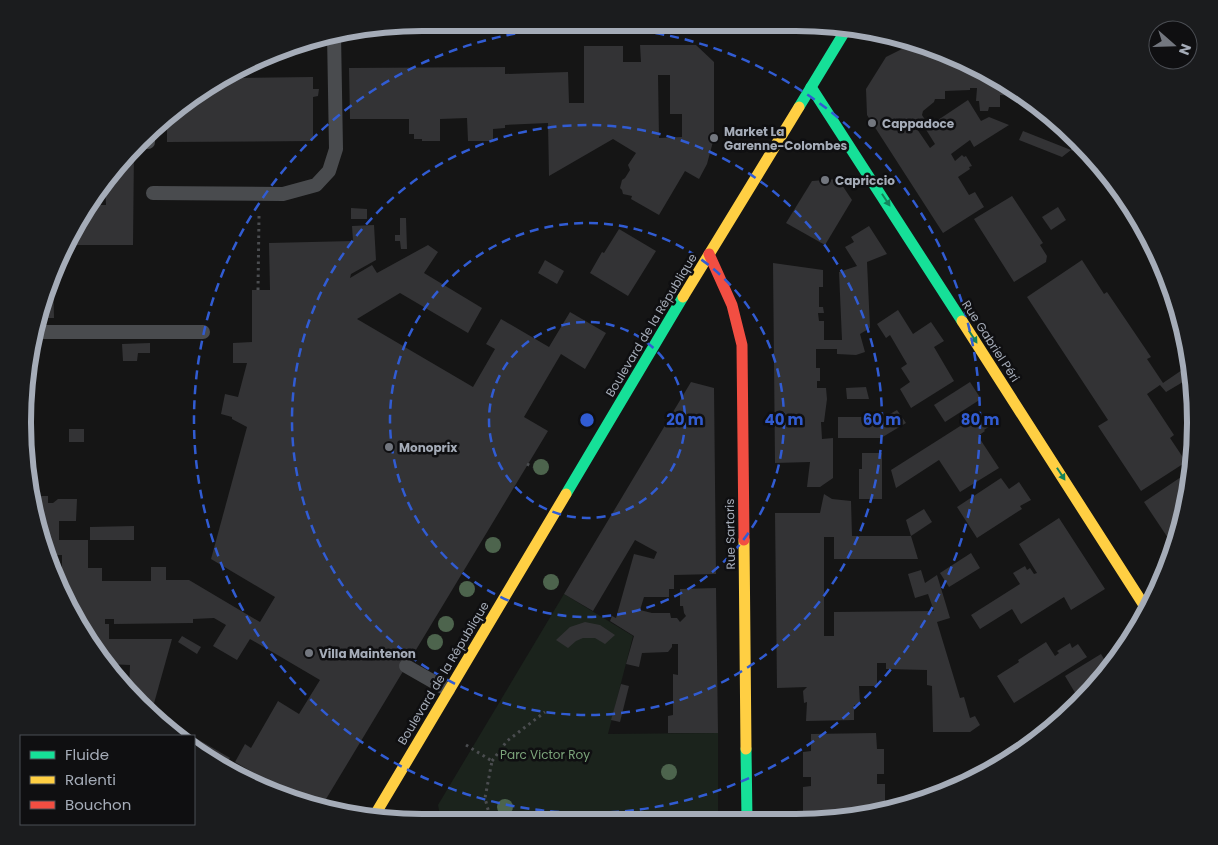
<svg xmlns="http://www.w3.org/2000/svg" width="1218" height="845" font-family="Poppins,sans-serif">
<rect width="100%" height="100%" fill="#151515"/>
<polygon fill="#1b231c" points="564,594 633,636 608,734 718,733 718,820 441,821 438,805"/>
<g fill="#333335" fill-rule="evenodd">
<path d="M640 45H696L714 62V138L707 164 699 179 685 171 659 215 631 199 632 196 623 194 622 190 620 188 622 180 625 178 630 170 628 165 636 153 613 139 549 176 548 123 505 125V128L493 129V141H468L467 118 440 119V141H422V139H414V134H409V119H350L349 68 505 67V74L568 72 569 103H584V46H623V62H641ZM658 75H670V114H682V137L659 138Z"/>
<polygon points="908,46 914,46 995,76 1016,93 1016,96 1000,95 1000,107 989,107 988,111 980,111 979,101 976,101 977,88 970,88 970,90 945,91 945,99 935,99 934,102 923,111 922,115 927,123 917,129 930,148 935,144 925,128 929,126 927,121 929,119 932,124 968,100 981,121 989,117 1009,125 974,147 970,140 951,154 955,161 962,155 964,157 966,156 972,166 969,167 970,169 958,177 969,195 975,192 984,207 943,233 867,115 866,89 886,57"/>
<polygon points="313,77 313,89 319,89 318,96 313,97 313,141 167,142 167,119 201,90 227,78"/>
<polygon points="1023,131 1071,150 1071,138 1082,147 1082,155 1071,150 1062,157 1019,140"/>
<polygon points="134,148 133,245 68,245 93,205 106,205 105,185 122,159"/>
<polygon points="838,179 852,200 825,245 786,223 812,181"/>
<polygon points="1012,196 1043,243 1040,245 1047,256 1046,262 1014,282 974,219"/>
<polygon points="1058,207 1066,220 1051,230 1042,217"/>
<polygon points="351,208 367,209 367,219 351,219"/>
<polygon points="400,218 406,218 407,249 401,249 400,241 395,241 395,235 400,235"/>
<polygon points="374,225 376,260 351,274 350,278 372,265 377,273 428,245 438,252 424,273 482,308 468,333 400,293 357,319 473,387 495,349 486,344 501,319 549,347 570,312 606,333 585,369 561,354 524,417 548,431 320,809 311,806 235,762 245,744 251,748 278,701 299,714 320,680 250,639 237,660 213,646 226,625 214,618 193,619 193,623 114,624 114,619 105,619 105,624 109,624 109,639 172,639 151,714 129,693 130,665 107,664 64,600 62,595 62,555 49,555 30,496 48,496 48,503 53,503 58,499 77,499 76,521 59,521 59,540 88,540 88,568 102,568 102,581 151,581 151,567 166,567 166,580 189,580 260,622 275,597 211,559 247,427 232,419 232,417 221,414 225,394 238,397 247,363 233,363 233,343 252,342 252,290 270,290 269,243 353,241 352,226"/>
<polygon points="869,226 887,254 867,262 870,328 860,334 865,352 856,355 837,354 837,349 816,349 816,368 820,368 820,381 817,381 817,388 826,388 827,399 824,422 821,422 822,439 833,438 833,478 820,487 807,487 810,462 775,463 773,263 823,270 823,287 819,287 819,307 823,307 824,313 818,313 819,321 824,321 824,340 842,340 839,272 857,266 845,247 854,242 851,237"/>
<polygon points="619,229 656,251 628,296 590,273 602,252 604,253"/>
<polygon points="545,260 564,271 557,284 538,273"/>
<polygon points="1082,260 1104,294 1107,292 1151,357 1147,359 1163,383 1182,370 1188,379 1166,392 1160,385 1147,394 1174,435 1170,438 1186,462 1141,491 1098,426 1108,420 1027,297"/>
<polygon points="53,269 54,318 40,318 40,317"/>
<polygon points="898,310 913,334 931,322 944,341 934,347 954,381 911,408 900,389 910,382 901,368 907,364 890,335 886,338 877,324"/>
<polygon points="150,343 150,353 138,353 137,361 123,361 122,344"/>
<polygon points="691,382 714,388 716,574 674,575 674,589 669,589 669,597 644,597 640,610 652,613 670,613 671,618 677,618 680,622 686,616 684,613 683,606 680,606 680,589 716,588 718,733 668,733 668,716 673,715 673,674 678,675 678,644 672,644 672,647 668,652 642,653 639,667 626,664 634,636 610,621 612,616 616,618 634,554 654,559 657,552 635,540 593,611 564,594"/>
<polygon points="970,382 981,399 945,422 934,405"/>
<polygon points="866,387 869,399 847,399 846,388"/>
<polygon points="897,410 906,423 881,438 838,438 838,417 875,417 876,422"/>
<polygon points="976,416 981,425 993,417 996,422 984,430 985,431 978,436 999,468 960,492 939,460 896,488 891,470"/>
<rect x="69" y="429" width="15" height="13"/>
<polygon points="862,453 882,453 882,499 859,499 859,469 862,469"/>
<polygon points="1181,477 1188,489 1182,526 1178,537 1175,533 1168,538 1144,502"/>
<polygon points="1001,478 1009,489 1019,482 1031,500 1020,506 1022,509 977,538 957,507"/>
<polygon points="824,494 832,499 851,501 852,536 911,536 918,559 834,559 834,537 824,537 824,636 834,636 834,612 934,611 928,594 915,598 908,574 921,570 925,583 937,575 950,618 937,622 960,698 964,697 970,718 975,716 980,725 970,732 933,732 932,686 927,685 927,670 886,669 886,663 877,663 877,686 859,686 860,705 854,705 854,720 806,721 807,702 804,703 803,691 807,687 777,688 775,513 820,513"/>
<polygon points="924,509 932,522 911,536 906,520"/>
<polygon points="1059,518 1105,589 1071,610 1064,597 1021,624 1012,609 980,629 971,615 1020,584 1013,573 1025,566 1027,570 1030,568 1034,574 1037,573 1019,544"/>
<polygon points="134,526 134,540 90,540 90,527"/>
<polygon points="971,553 980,568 949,587 940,573"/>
<polygon points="585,622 600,625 615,635 605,644 595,638 583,638 576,641 568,648 556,640 570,627"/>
<polygon points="182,636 201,647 197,654 178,642"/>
<polygon points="1046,642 1055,656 1059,653 1057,651 1070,643 1072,648 1078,644 1087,657 1014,703 997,676 1019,662 1018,660"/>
<polygon points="1101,654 1110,669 1080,701 1065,676"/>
<polygon points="621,684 629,686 620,722 611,720"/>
<polygon points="173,725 177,727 192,736 175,736 171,732"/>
<polygon points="876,733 877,749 884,749 884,774 877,774 877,784 885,784 885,808 848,819 811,819 811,813 803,813 803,787 811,786 811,777 803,777 803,752 811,751 811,734"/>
<polygon points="194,737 230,758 224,768 194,749"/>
</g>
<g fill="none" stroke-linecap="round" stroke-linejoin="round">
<g stroke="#4b4d50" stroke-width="3" stroke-dasharray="2.5 4" stroke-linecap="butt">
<polyline points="258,290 259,216"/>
<polyline points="527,464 533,467"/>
<polyline points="466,745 492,761 485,798 491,821"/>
<polyline points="492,761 507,741 545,712"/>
</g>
<g stroke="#494b4e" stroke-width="14">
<polyline points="148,142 148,136"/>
<polyline points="153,193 283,194 316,185 329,171 336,149 334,34"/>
<polyline points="36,332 203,332"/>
<polyline points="406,666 448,690"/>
</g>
<g stroke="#16e098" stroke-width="11">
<polyline points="811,87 962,321"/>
<polyline points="799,107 847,28"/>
<polyline points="566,494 683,297"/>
<polyline points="746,749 747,820"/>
</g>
<g stroke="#ffcf43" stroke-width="11">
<polyline points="683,297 799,107"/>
<polyline points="962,321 1147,610"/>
<polyline points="744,540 746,749"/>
<polyline points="373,818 566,494"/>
</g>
<polyline stroke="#f24e42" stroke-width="11" points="709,254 732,305 742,345 744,540"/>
</g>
<g fill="#4d644d">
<circle cx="541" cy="467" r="8"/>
<circle cx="493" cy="545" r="8"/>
<circle cx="551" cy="582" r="8"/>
<circle cx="467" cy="589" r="8"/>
<circle cx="446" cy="624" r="8"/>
<circle cx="435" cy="642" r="8"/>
<circle cx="669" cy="772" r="8"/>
<circle cx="505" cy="807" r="8"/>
</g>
<defs><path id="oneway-solid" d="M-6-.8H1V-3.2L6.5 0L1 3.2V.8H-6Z" transform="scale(1.25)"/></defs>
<g fill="#13825b">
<use href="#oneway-solid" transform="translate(886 200) rotate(57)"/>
<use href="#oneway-solid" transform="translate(973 337) rotate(57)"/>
<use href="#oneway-solid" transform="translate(1061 474) rotate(57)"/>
</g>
<g fill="none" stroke="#315cd3" stroke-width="2.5" stroke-dasharray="9 6">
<circle cx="587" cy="420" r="98"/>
<circle cx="587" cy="420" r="197"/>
<circle cx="587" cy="420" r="295"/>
<circle cx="587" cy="420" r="393"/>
</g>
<g fill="#73777f" stroke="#0f0f11" stroke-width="2">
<circle cx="872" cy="123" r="5"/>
<circle cx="714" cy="138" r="5"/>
<circle cx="825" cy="180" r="5"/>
<circle cx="389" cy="447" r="5"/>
<circle cx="309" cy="653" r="5"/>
</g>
<g text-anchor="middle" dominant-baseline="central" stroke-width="5" stroke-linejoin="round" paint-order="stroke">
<g font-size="12" font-weight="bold" fill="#a5acb8" stroke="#0f0f11" text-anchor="start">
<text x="882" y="123">Cappadoce</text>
<text x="724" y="131">Market La<tspan x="724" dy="14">Garenne-Colombes</tspan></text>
<text x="835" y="180">Capriccio</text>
<text x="399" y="447">Monoprix</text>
<text x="319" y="653">Villa Maintenon</text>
</g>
<g font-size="12" fill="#a5acb8" stroke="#0f0f11">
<text transform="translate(651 325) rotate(-59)">Boulevard de la République</text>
<text transform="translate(991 341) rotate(57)">Rue Gabriel Péri</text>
<text transform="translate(730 534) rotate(-91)">Rue Sartoris</text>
<text transform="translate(443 673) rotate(-59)">Boulevard de la République</text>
</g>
<g font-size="12" fill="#7ba47a" stroke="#0f0f11">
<text x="545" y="754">Parc Victor Roy</text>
</g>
</g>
<path d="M0 0H1218V845H0ZM422 31H796A391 391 0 0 1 1187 422V423A391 391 0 0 1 796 814H422A391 391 0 0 1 31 423V422A391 391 0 0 1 422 31Z" fill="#1b1c1e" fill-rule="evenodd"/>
<path fill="none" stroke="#a5acb8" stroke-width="6" d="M422 31H796A391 391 0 0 1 1187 422V423A391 391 0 0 1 796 814H422A391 391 0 0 1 31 423V422A391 391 0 0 1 422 31Z"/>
<circle cx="587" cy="420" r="8" fill="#315cd3" stroke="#0f0f11" stroke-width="2.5"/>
<g font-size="15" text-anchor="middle" font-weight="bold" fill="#315cd3" stroke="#0f0f11" stroke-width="5" stroke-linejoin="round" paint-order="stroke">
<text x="685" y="425">20 m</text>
<text x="784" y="425">40 m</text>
<text x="882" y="425">60 m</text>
<text x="980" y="425">80 m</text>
</g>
<rect x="20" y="735" width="175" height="90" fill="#0f0f11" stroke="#4b4e54"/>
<rect x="30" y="751" width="25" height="8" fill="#16e098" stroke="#4b4e54"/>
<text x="65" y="760" font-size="15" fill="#a5acb8">Fluide</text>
<rect x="30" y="776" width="25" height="8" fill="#ffcf43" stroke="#4b4e54"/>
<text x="65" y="785" font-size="15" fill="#a5acb8">Ralenti</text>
<rect x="30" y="801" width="25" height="8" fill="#f24e42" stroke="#4b4e54"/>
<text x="65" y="810" font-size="15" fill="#a5acb8">Bouchon</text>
<g transform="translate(1173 45) rotate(110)"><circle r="24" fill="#0f0f11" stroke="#4b4e54"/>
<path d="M0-4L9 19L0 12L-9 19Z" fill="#73777f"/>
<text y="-8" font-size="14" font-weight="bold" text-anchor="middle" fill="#a5acb8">N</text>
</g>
</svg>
